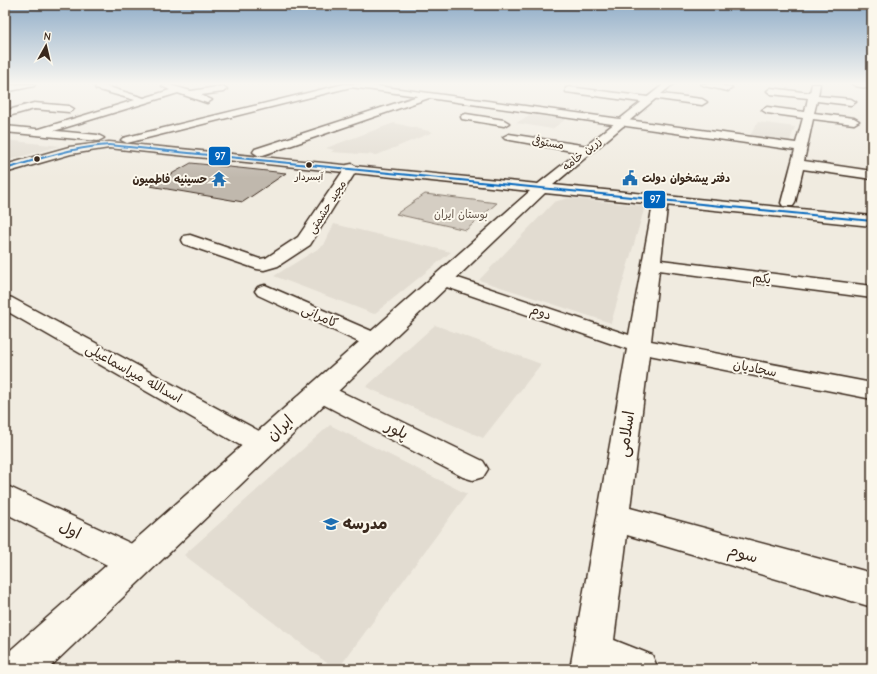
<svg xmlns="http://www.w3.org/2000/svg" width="877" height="674" font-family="'Comic Neue','Playpen Sans Arabic',sans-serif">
<rect width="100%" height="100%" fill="#f0ebe0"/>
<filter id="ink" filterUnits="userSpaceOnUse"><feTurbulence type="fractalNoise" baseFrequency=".025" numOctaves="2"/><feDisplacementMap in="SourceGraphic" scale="8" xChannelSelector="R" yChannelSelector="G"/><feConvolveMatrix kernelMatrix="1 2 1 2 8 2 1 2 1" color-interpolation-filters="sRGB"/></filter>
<g filter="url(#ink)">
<g fill="#e2dcd1">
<polygon points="535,112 569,117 552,129 516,123"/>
<polygon points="758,122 795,127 789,143 749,137"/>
<polygon points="394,123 433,132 377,155 331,152 334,150 326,148"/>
<polygon points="5,140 60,146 5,161"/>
<polygon points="568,198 645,206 611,323 479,280 554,202"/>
<polygon points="334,224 451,252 374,314 274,276 324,245"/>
<polygon points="435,325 541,364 483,438 366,387"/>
<polygon points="330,425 467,494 338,669 335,669 184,555"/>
</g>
<polygon fill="#d5cec3" stroke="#887c70" points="425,194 497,203 466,230 396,214"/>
<polygon fill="#c0b8ad" stroke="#3b2a1e" points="191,163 286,173 243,202 150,186"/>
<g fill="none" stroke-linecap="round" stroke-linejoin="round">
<g stroke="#3b2a1e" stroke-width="3">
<g id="minor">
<polygon points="20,84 35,84 34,86 5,92 5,86"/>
<polygon points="99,84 144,98 170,90 162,86 166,84 191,91 223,86 227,89 223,92 201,95 212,100 207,103 178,93 44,134 36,134 35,132 36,130 135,100 96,89 95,87"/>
<polygon points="344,84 363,84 796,143 803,118 767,113 762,110 767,107 805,112 808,98 771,94 767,91 771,88 810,93 812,84 820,84 818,96 851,99 856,102 851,105 817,101 814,113 854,118 859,121 854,124 813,119 804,161 872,171 872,179 803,169 795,203 793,206 783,206 781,203 795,150 429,98 263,155 259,156 253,152 255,149 418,96 351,87 127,143 121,140 123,138"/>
<polygon points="701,84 717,84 732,88 728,91 705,86"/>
<polygon points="569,87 648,97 653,100 648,103 566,92 566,88"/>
<polygon points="654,93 702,99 707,102 702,105 651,98 650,96"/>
<polygon points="34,103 69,106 74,109 69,112 34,109 5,117 5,111"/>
<polygon points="466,114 504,120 509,123 504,126 462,119 461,117 462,115"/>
<polygon points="509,134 588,146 594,150 588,154 505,139 503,137"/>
<polygon points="352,164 358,168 310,245 278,266 264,270 257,269 184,244 182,240 184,236 190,235 260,259 266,258 298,237 347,165"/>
<polygon points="661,195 666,196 668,199 661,260 872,286 872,298 659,270 651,341 872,383 872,399 649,355 630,508 872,573 872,607 627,535 614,640 652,655 658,669 570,669 627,349 435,283 433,279 435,275 442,273 449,275 629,335 654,199 656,196"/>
<polygon points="265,285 383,336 386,341 383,346 375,348 367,346 258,295 255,291 258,287"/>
<polygon points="5,296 12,298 272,438 276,445 272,452 262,455 252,452 5,310"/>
<polygon points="320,384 329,386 483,461 488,469 483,477 473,480 463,477 311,398 308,392 311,386"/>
<polygon points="5,485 147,551 152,562 147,573 135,578 123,573 5,513"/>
</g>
</g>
<g stroke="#3b2a1e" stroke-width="3">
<g id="major">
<polygon points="664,84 673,84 553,185 872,216 872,226 545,193 48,669 5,669 5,655 530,191 109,148 71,154 5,173 5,165 69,147 109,142 538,184"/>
<polygon points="852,84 872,84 872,89 856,86"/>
<polygon points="5,126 98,135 104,138 98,141 5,132"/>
</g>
</g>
<use href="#minor" fill="#fbf7ec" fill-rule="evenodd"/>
<use href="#major" fill="#fbf7ec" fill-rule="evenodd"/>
<g stroke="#fbf7ec" stroke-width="3">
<path id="bus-1" d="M109 144 872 220V222L109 146C73 148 40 160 5 170V168C39 158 73 146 109 144Z"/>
</g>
<use href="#bus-1" fill="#0065bd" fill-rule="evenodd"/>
</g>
</g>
<linearGradient id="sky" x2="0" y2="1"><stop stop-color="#90adc8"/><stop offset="0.47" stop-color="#f8f6f1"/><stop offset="1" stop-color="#f8f6f1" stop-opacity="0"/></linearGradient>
<rect width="877" height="178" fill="url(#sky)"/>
<defs>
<g id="civic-bare" transform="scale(1.2)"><path d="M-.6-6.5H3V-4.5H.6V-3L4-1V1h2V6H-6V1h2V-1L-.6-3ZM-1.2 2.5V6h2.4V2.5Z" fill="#1f6fb2" stroke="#fbf7ec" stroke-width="2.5" paint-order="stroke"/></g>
<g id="temple-bare" transform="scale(1.2)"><path d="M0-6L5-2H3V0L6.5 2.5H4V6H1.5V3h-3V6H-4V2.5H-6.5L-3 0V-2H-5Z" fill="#1f6fb2" stroke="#fbf7ec" stroke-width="2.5" paint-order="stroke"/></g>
<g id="school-bare" transform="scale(1.2)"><path d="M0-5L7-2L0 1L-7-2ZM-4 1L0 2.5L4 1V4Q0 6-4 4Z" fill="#1f6fb2" stroke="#fbf7ec" stroke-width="2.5" paint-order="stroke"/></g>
</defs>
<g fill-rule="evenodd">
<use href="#civic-bare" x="630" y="178"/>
<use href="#temple-bare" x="219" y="179"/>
<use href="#school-bare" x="331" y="524"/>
</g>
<g fill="#3b2a1e" stroke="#fbf7ec" stroke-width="1.5">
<circle cx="37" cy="159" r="3.5"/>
<circle cx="309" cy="165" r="3.5"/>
</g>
<g text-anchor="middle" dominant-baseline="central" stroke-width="4" stroke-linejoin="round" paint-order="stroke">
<g font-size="10" fill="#3b2a1e" stroke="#fbf7ec">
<text x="309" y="177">آبسردار</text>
</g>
<g font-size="11" fill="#3b2a1e" stroke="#fbf7ec">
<text transform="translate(548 143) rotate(9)">مستوفی</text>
<text transform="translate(582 154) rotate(-39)">زرین خامه</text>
<text transform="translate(327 207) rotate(-57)">مجید حشمتی</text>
</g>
<g font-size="11" font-weight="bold" fill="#3b2a1e" stroke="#fbf7ec" text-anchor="start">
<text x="642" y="178">دفتر پیشخوان دولت</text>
<text x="207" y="179" text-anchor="end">حسینیه فاطمیون</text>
</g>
<g font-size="11" fill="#625347" stroke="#fbf7ec">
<text x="461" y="214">بوستان ایران</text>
</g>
<g font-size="13" fill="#3b2a1e" stroke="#fbf7ec">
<text transform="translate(762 278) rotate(7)">یکم</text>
<text transform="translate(541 312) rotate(19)">دوم</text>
<text transform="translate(320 316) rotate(24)">کامرانی</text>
<text transform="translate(755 368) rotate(11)">سجادیان</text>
<text transform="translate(134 373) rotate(29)">اسدالله میراسماعیلی</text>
</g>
<g font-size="16" fill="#3b2a1e" stroke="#fbf7ec">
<text transform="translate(280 428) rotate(-42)">ایران</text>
<text transform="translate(397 430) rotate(27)">پلور</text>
<text transform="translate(626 434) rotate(-82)">اسلامی</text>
<text transform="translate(70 530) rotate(26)">اول</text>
<text transform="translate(743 554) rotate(16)">سوم</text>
</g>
<g font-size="16" font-weight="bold" fill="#3b2a1e" stroke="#fbf7ec" text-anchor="start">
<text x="343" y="524">مدرسه</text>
</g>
</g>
<g stroke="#fbf7ec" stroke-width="1.5">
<rect x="208" y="146" width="23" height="20" rx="4" fill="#0065bd"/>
<rect x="643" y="190" width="23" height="19" rx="4" fill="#0065bd"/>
</g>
<g font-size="11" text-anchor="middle" font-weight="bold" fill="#fff">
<text x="220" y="160">97</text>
<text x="655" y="203">97</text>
</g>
<rect width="877" height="674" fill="none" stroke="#fbf7ec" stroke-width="20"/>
<rect x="10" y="10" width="857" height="654" fill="none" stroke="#3b2a1e" stroke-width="1.5" filter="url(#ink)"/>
<g transform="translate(46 46) rotate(8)" stroke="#fbf7ec" stroke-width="3" paint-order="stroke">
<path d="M0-3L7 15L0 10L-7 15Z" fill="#3b2a1e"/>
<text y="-6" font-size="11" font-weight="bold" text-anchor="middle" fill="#3b2a1e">N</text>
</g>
</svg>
